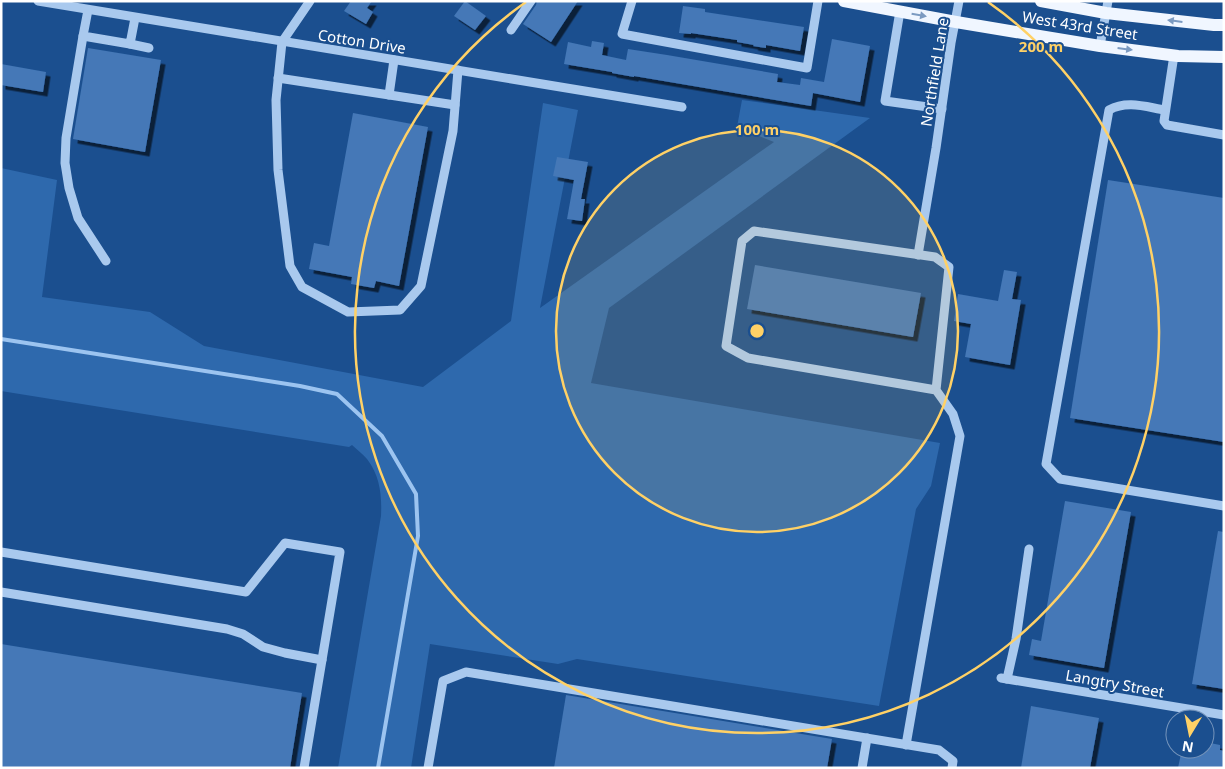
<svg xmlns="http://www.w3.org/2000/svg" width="1225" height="769" font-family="'Noto Sans',sans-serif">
<defs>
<filter id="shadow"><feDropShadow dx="4.5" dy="4.5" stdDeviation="0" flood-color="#0009"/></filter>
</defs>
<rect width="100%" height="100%" fill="#1b4f8f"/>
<path fill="#2e69ad" d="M742 100 870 118 609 308 591 383 940 443 931 486 916 509 879 706 577 659 558 664 430 644 411 768H338L381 516C382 495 380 476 367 459 363 454 357 450 352 445L349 447 1 391V168L57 180 42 297 150 312 204 346 423 387 511 321 543 103 578 110 540 308 774 142 737 127Z"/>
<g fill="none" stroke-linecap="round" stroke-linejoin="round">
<polyline stroke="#9cc4f0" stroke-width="4" points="1,339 300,386 337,394 382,436 416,494 418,536 378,768"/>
</g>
<g fill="#4478b7" filter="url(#shadow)">
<polygon points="351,1 372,1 367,8 373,12 366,24 344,11"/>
<polygon points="465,1 486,16 475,30 454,16"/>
<polygon points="537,1 578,1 551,42 523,24 536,5"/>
<polygon points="683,6 705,9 705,12 804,27 800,51 766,45 766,48 753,46 754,45 737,42 737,40 691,33 691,34 679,33"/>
<polygon points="832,39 870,46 860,102 813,93 811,106 634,76 634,77 612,73 612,72 564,64 568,42 591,47 592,41 604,43 602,55 626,60 628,49 667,55 778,74 777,82 800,85 801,78 824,82"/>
<polygon points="88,48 161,60 145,152 73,139"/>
<polygon points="1,64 46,72 43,92 1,85"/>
<polygon points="353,113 428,127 399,286 376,281 374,288 351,284 352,277 309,269 314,243 329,246"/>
<polygon points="557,157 588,162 581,199 585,199 582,221 567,219 574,180 553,176"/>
<polygon points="1108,180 1224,198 1224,442 1070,418"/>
<polygon points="755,265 921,293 913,337 747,309"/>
<polygon points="1004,270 1017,272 1012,299 1021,300 1010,365 965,357 971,324 954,321 958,294 998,301"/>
<polygon points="1065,501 1131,512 1104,668 1029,655 1032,639 1041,641"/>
<polygon points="1218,531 1224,532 1224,689 1192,684"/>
<polygon points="1,644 302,693 290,768 1,768"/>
<polygon points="566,695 832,739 827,768 554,768"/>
<polygon points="1031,706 1099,718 1090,768 1021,768"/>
<polygon points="1205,742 1220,745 1220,750 1224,751 1224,768 1178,768 1182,749 1205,749"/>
</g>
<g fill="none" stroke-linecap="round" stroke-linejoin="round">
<g stroke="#a9c9ee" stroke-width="9">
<polyline points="38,1 682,107"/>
<polyline points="310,1 282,42 276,100 278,170 290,266 302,287 348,312 400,310 421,286 453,131 458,70"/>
<polyline points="632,1 622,34 807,68 818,1"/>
<polyline points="88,10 83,36 130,44 135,18"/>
<polyline points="900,11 885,101 942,109"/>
<polyline points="511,30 531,1"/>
<polyline points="83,36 66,138 65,163 69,188 78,218 106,261"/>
<polyline points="130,44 149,48"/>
<polyline points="1100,46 1108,1"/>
<polyline points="1174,55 1164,121 1167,125 1224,135"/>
<polyline points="278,78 455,105"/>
<polyline points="389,95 394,60"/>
<path d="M1165 110C1146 107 1127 100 1109 110L1046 464 1060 479 1224 506"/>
<polyline points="918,255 936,148 951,43 959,1"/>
<polyline points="1,552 246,592 285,543 340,552 304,768"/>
<polyline points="1,592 227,629 243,634 263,647 285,653 322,660"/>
<polyline points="1001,678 1224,715"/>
<polyline points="1007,679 1016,639 1029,549"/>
<polyline points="906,745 960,436 953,414 936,390 748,358 726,346 742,241 754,231 935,257 949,267 936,390"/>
<polyline points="428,768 443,681 466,672 939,750 953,761 952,768"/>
<polyline points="862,768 867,738"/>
</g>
<g stroke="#f0f6ff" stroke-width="12">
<polyline points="844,1 956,22 1100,46 1178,56 1224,57"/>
<polyline points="1041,1 1106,13 1214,25 1224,25"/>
</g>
</g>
<defs><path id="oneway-solid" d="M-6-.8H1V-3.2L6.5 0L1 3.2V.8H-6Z" transform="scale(1.25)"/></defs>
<g fill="#7b9ac1">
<use href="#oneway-solid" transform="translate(919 15) rotate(10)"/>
<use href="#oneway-solid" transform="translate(1175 21) rotate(-173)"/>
<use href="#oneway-solid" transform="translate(1125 49) rotate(7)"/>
</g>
<circle cx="757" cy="331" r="201" fill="#ffd166" fill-opacity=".12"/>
<g fill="none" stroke="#ffd166" stroke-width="2.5">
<circle cx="757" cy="331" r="201"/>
<path d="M988 2A402 402 0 1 1 526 2"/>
</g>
<g text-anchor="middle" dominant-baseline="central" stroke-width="4" stroke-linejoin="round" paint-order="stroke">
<g font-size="15" fill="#fff" stroke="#1b4f8f">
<text transform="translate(1080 25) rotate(9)">West 43rd Street</text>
<text transform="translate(362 41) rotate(9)">Cotton Drive</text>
<text transform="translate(934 72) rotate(-81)">Northfield Lane</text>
<text transform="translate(1115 683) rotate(10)">Langtry Street</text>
</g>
</g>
<circle cx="757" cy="331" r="8" fill="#ffd166" stroke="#1b4f8f" stroke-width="2.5"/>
<g font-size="15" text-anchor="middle" font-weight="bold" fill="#ffd166" stroke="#1b4f8f" stroke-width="4" stroke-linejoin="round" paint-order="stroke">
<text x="1041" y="52">200 m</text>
<text x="757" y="135">100 m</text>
</g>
<rect width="1225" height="769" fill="none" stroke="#ffffff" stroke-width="5"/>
<g transform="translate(1190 734) rotate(190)"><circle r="24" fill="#1b4f8f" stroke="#7695bc"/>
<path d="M0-4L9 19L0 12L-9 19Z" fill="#ffd166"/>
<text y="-8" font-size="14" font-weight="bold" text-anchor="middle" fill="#ffffff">N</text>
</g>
</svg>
